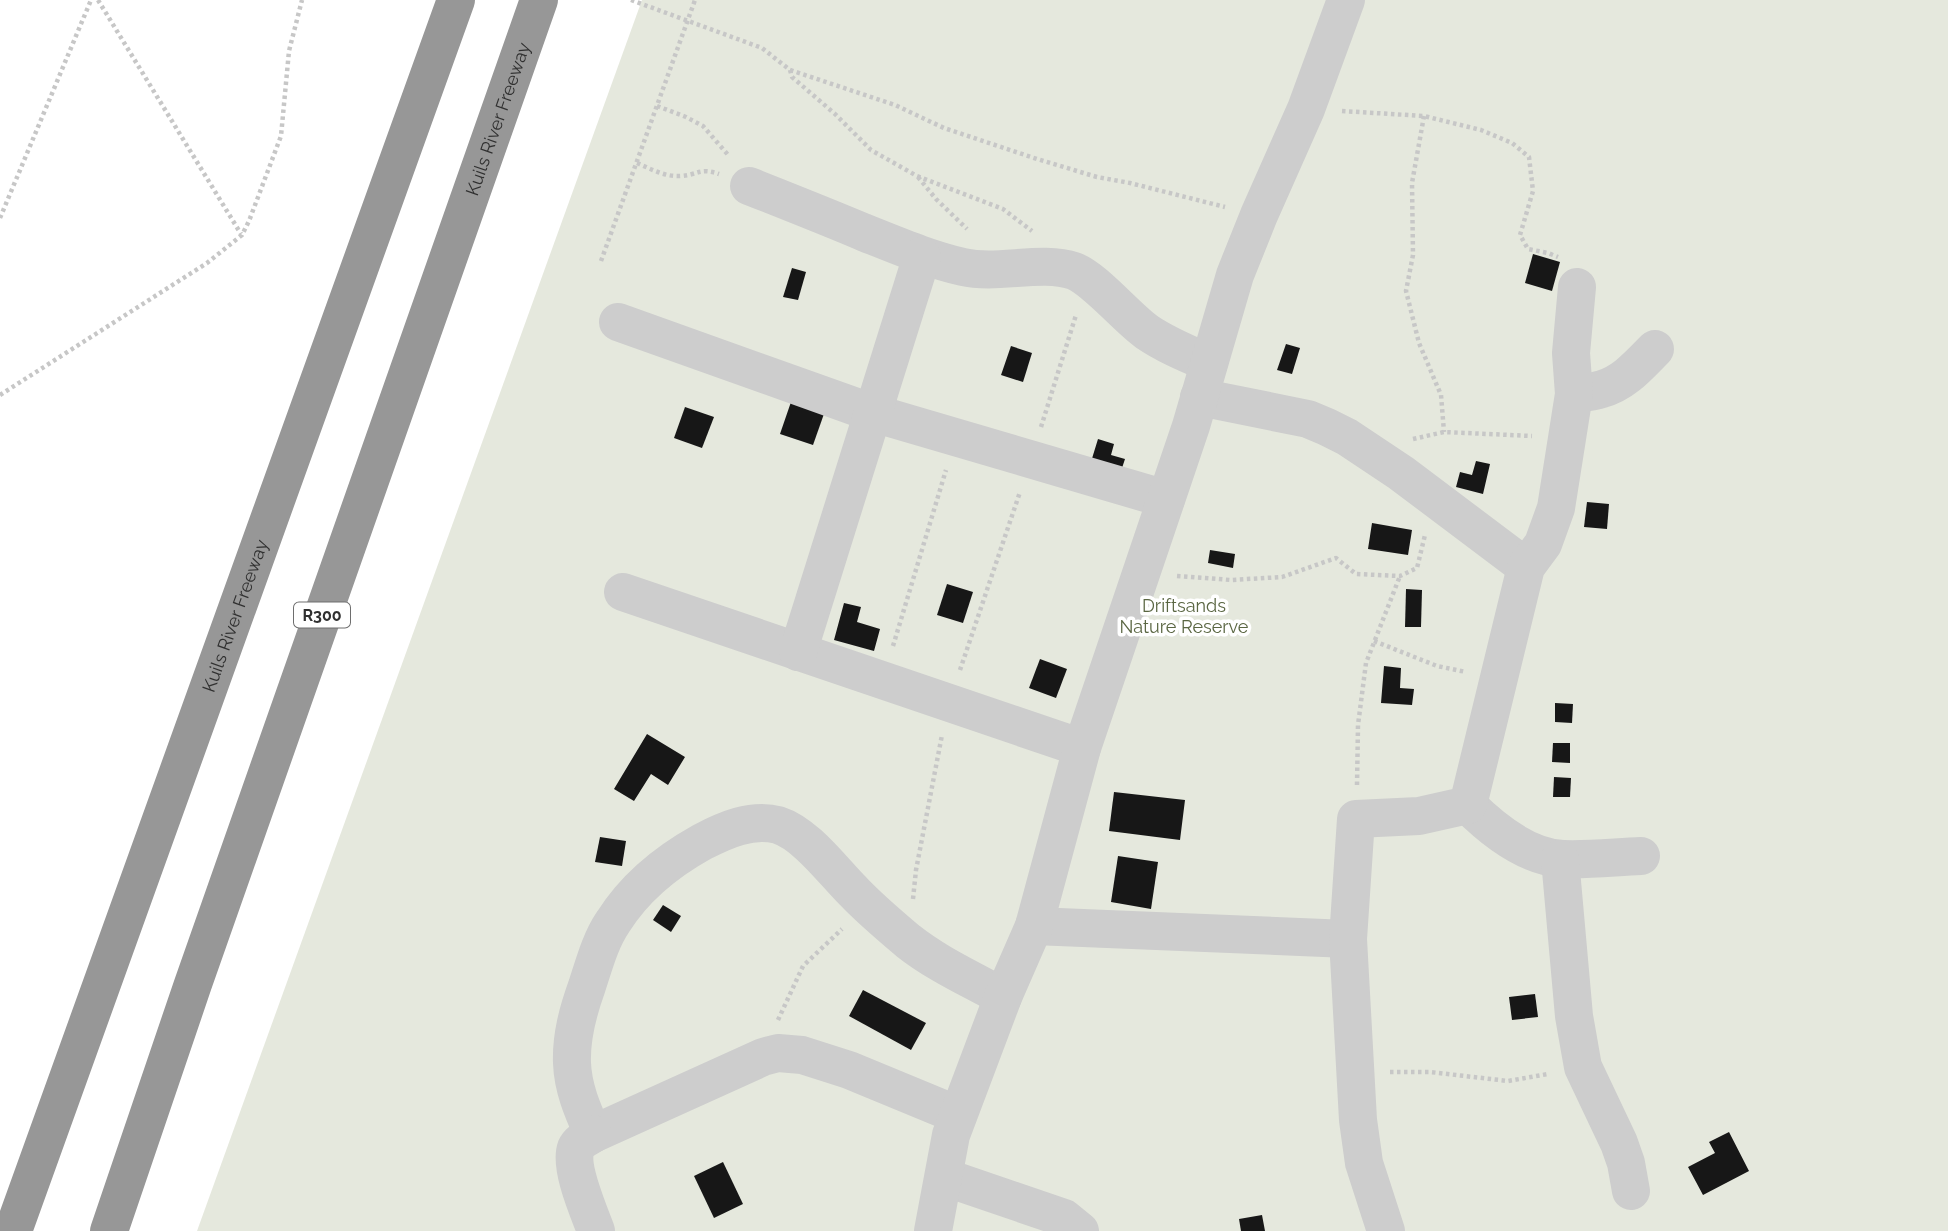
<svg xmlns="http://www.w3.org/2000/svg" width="1948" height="1231" font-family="Raleway,sans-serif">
<rect width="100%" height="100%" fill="#fff"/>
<polygon fill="#e5e8dd" points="642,0 1948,0 1948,1231 197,1231"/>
<g fill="#171717">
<polygon points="1533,254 1560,262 1552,291 1525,283"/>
<polygon points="792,268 806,272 798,300 783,297"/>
<polygon points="1286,344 1300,348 1292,374 1277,370"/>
<polygon points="1011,346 1032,353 1023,382 1001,375"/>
<polygon points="792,399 825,411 813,445 780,434"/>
<polygon points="685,407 714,417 702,448 674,438"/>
<polygon points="1098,439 1114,444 1111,455 1125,459 1120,474 1090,465"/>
<polygon points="1476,461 1490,464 1483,494 1456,487 1460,472 1472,475"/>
<polygon points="1587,502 1609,504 1607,529 1584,527"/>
<polygon points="1372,523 1412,530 1408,555 1368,549"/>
<polygon points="1210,550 1235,554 1233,568 1208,563"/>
<polygon points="947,584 973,592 963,623 937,615"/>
<polygon points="1406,589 1422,590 1421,627 1405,627"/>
<polygon points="844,603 861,607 857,622 880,629 874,651 834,640"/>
<polygon points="1040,659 1067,669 1056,698 1029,688"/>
<polygon points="1384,666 1401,668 1400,688 1414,689 1412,705 1381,703"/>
<polygon points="1555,703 1573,704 1572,723 1555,722"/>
<polygon points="647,734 685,757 668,785 651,774 634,801 614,789"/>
<polygon points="1553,743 1570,743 1570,763 1552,762"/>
<polygon points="1554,777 1571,778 1570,797 1553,797"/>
<polygon points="1114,792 1185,800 1180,840 1109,831"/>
<polygon points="600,837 626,841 622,866 595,862"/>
<polygon points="1118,856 1158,862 1151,909 1111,902"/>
<polygon points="663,905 681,916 671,932 653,920"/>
<polygon points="863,990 926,1023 911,1050 849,1016"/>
<polygon points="1535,994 1538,1017 1512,1020 1509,997"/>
<polygon points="1729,1132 1749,1171 1703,1195 1688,1167 1715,1153 1709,1142"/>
<polygon points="723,1162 743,1204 714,1218 694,1176"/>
<polygon points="1262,1215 1265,1231 1241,1231 1239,1219"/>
</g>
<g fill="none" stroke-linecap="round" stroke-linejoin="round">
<g stroke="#c7c7c7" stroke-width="4.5" stroke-dasharray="3.5 3.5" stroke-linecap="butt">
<polyline points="98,0 241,234"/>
<polyline points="631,0 762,48 790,70 792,77 835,114 871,150 917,176 1003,209 1032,231"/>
<polyline points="790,70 895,105 944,128 1037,159 1097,177 1130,183 1225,207"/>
<polyline points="657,106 686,117 703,126 729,156"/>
<polyline points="1342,111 1424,116 1481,130 1512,143 1529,157 1533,191 1520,235 1528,249 1548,253 1558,257"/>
<polyline points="1424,116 1412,183 1413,255 1406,291 1419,343 1441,395 1444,432"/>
<path d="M637 163C651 169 665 177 680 176 699 175 699 167 719 174"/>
<polyline points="918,177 936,199 967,229"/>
<polyline points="0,218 91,0"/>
<polyline points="601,261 695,0"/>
<polyline points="0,395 207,263 242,235 249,221 281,136 289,51 302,0"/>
<polyline points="1041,427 1076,315"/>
<polyline points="1413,439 1444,432 1532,436"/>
<polyline points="1177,576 1231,580 1282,577 1336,558 1356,574 1400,576 1417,568 1425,535"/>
<polyline points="1374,641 1437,666 1466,672"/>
<polyline points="893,646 946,470"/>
<polyline points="960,670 1020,492"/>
<polyline points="1357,785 1358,725 1366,663 1400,576"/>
<polyline points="913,899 916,870 942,735"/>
<polyline points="778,1020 803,966 842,929"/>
<polyline points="1390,1072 1430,1072 1508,1081 1548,1074"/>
</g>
<g stroke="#cdcdcd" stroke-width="38">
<path d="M749 186C787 201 825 216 863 232 896 245 928 259 963 267 998 275 1041 260 1074 271 1095 279 1126 317 1147 332 1166 345 1188 354 1209 363"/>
<polyline points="618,322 873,413 1166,499"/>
<path d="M1574 394C1583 393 1593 392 1602 389 1624 383 1639 365 1655 349"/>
<polyline points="1199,397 1308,419 1327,427 1347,437 1401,473 1526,567"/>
<polyline points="623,592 1082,748"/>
<polyline points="798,652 922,256"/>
<path d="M1468 805C1492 829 1527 857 1563 859 1589 860 1615 857 1641 856"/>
<polyline points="1560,859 1574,1016 1583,1067 1619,1143 1626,1163 1631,1191"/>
<polyline points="1034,926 1348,939"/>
<path d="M958 1115 849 1070 802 1055 778 1053 763 1057 593 1134C583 1111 573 1089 572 1063 571 1036 578 1011 587 986 594 965 600 941 613 922 635 887 666 862 702 842 725 830 752 818 778 825 806 834 832 870 853 891 869 908 889 925 908 941 937 964 971 979 1003 997"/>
<path d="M593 1134C587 1138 579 1141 576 1148 569 1167 589 1212 596 1231"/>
<polyline points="944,1177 1064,1218 1080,1231"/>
<polyline points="933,1231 951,1135 1003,997 1034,926 1082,748 1191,426 1235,275 1259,215 1306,109 1346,0"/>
<polyline points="1386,1231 1364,1163 1358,1120 1348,939 1356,819 1419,816 1468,805 1526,567 1543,544 1556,508 1574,394 1571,353 1577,287"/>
</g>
<g stroke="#979797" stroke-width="38">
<path id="s1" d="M13 1231 456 0"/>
<path id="s2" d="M109 1231 193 984 539 0"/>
</g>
</g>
<g text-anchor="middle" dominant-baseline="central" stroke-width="7" stroke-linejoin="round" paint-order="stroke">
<rect fill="#fff" stroke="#6e6e6e" stroke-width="2" x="294" y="602.5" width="56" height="25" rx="5"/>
<g font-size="16" font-weight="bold" fill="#303030">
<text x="322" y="615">R300</text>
</g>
<g font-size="18" fill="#303030" stroke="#fff">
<text stroke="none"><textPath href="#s2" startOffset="1178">Kuils River Freeway</textPath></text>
<text stroke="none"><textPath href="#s1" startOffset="654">Kuils River Freeway</textPath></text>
</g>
<g font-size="18" fill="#5a6642" stroke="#fff">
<text x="1184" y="605">Driftsands<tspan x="1184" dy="21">Nature Reserve</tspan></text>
</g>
</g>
</svg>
